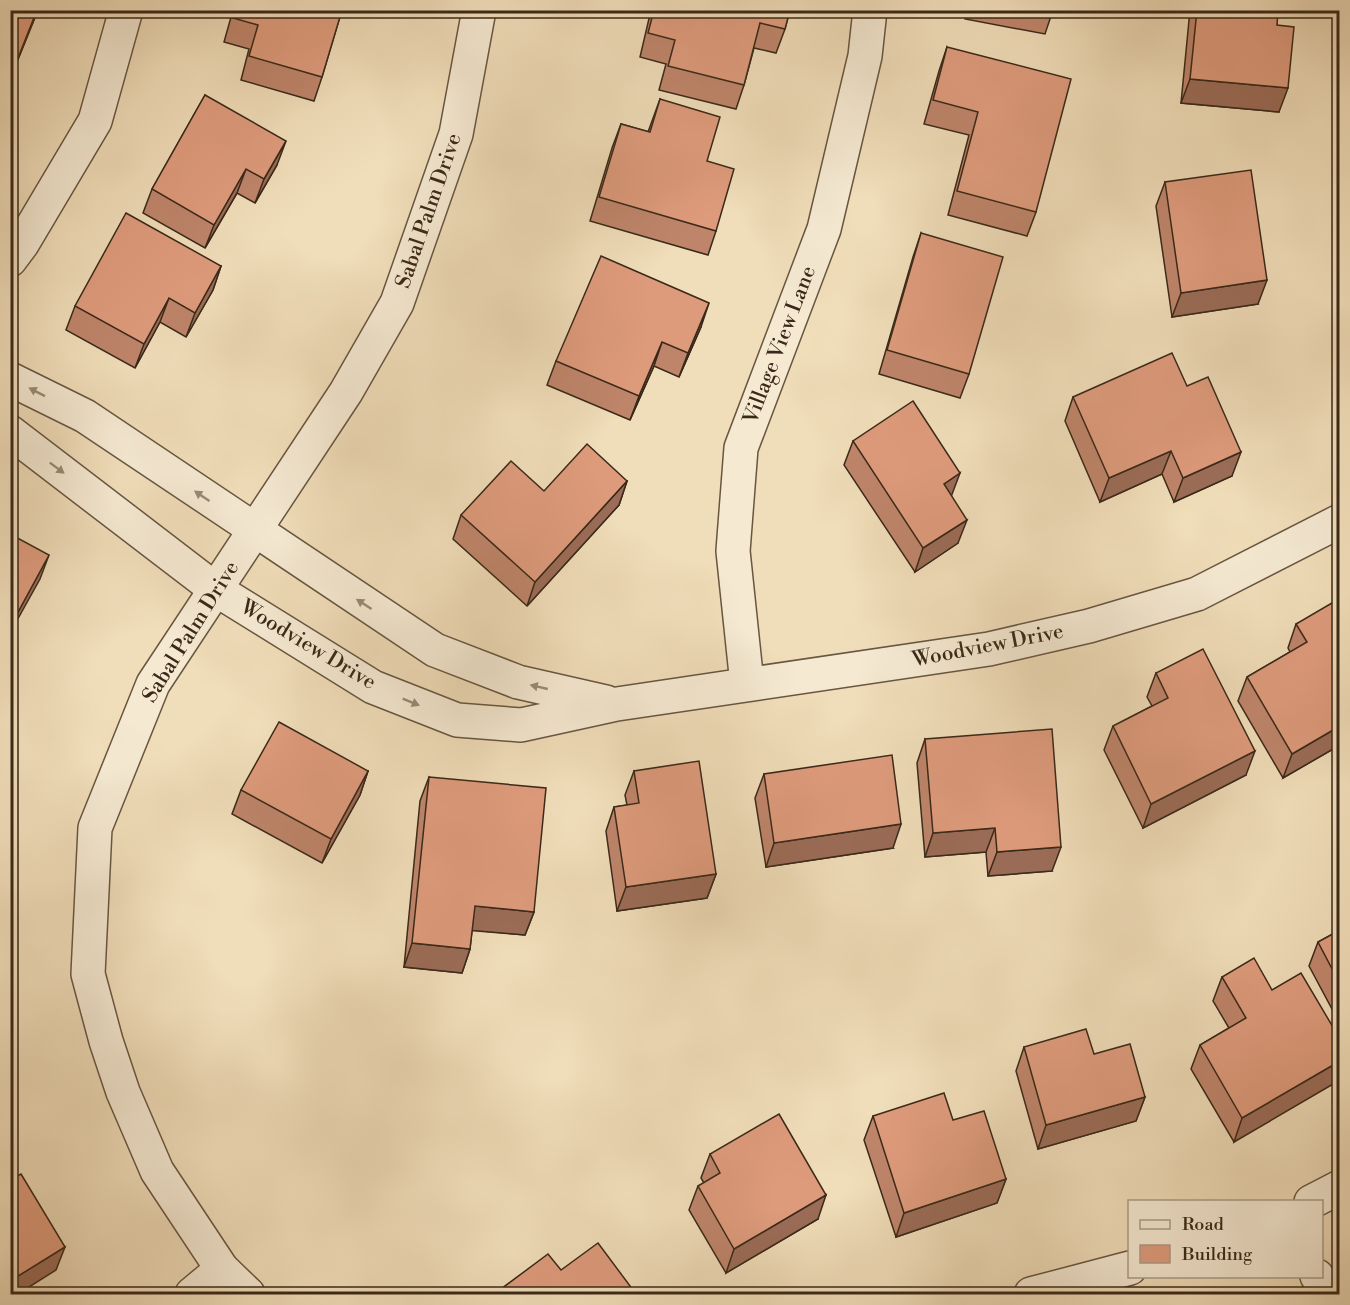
<svg xmlns="http://www.w3.org/2000/svg" width="1350" height="1305" font-family="'Libre Bodoni',serif">
<rect width="100%" height="100%" fill="#f0ddb9"/>
<filter id="stains"><feTurbulence type="fractalNoise" baseFrequency=".00333" numOctaves="4"/><feColorMatrix values="0 0 0 0 .2 0 0 0 0 .09 0 0 0 0 .02 0 0 0 .5 -.17"/></filter>
<radialGradient id="worn" r=".72"><stop offset=".6" stop-color="#630" stop-opacity="0"/><stop offset="1" stop-color="#630" stop-opacity=".3"/></radialGradient>
<g fill="none" stroke-linecap="round" stroke-linejoin="round">
<g stroke="#685641" stroke-width="36">
<g id="minor">
<polyline points="10,260 22,244 95,121 126,10"/>
<polyline points="10,379 85,416 435,650 518,682 606,702"/>
<polyline points="10,432 215,589 373,687 457,720 521,725 617,704 989,649 1089,626 1197,594 1340,521"/>
<polyline points="747,684 733,551 741,448 824,229 865,56 870,10"/>
<polyline points="1311,1202 1340,1187"/>
<polyline points="1317,1276 1328,1294"/>
<polyline points="192,1294 222,1269"/>
<polyline points="248,1294 222,1269 157,1171 123,1092 106,1041 88,974 95,828 153,684 346,392 397,303 456,134 479,10"/>
<polyline points="1031,1294 1130,1268"/>
</g>
</g>
<use href="#minor" stroke="#f5e9d2" stroke-width="33"/>
</g>
<g fill="#bf856b" stroke="#3a2919" stroke-width="1.5">
<polygon points="10,10 38,10 10,79"/>
<polygon points="233,10 342,10 322,77 314,101 241,80 249,49 224,42"/>
<polygon points="651,10 790,10 785,29 776,53 754,48 744,85 736,109 659,90 666,64 640,57"/>
<polygon points="966,10 1053,10 1045,34 965,19"/>
<polygon points="1190,10 1278,10 1277,25 1279,112 1181,103"/>
<polygon points="947,47 1036,212 1027,236 948,215 969,135 924,124 939,71"/>
<polygon points="205,95 277,165 255,203 237,193 205,248 143,213 152,189"/>
<polygon points="660,99 707,161 716,231 708,255 590,221 612,148 621,124 648,132"/>
<polygon points="1165,182 1258,304 1172,317 1156,206"/>
<polygon points="921,233 969,374 960,398 879,374 913,257"/>
<polygon points="221,266 213,290 186,337 160,322 135,368 66,330 75,306"/>
<polygon points="701,327 679,377 654,366 630,420 547,385 556,361"/>
<polygon points="1187,386 1232,476 1174,502 1162,474 1100,502 1065,421 1073,397"/>
<polygon points="853,441 958,543 915,572 844,465"/>
<polygon points="627,481 619,505 527,606 453,539 461,515 544,491"/>
<polygon points="1340,604 1340,745 1283,778 1238,701 1247,677 1290,652 1288,648 1296,624"/>
<polygon points="1156,673 1246,775 1143,828 1104,750 1113,726 1152,706 1147,697"/>
<polygon points="925,739 1052,871 988,876 986,852 925,857 917,763"/>
<polygon points="368,771 360,795 322,863 232,814 241,790"/>
<polygon points="634,771 716,874 707,898 617,911 606,831 614,807 627,805 625,795"/>
<polygon points="764,774 893,848 766,867 755,798"/>
<polygon points="429,777 534,912 525,935 472,930 470,949 462,973 404,967 420,801"/>
<polygon points="1340,930 1340,1024 1309,966 1318,942"/>
<polygon points="1222,977 1272,990 1340,1039 1234,1142 1191,1069 1200,1045 1229,1028 1213,1001"/>
<polygon points="1024,1047 1145,1097 1136,1121 1038,1149 1016,1071"/>
<polygon points="873,1116 953,1120 1006,1179 997,1203 896,1237 864,1140"/>
<polygon points="710,1154 818,1219 726,1273 689,1210 698,1186 704,1183 701,1178"/>
<polygon points="561,1270 636,1294 499,1294 501,1289"/>
</g>
<g fill="#9b6c57" stroke="#3a2919" stroke-width="1.5">
<polygon points="37,10 38,10 10,79 14,68"/>
<polygon points="1190,79 1288,88 1279,112 1181,103"/>
<polygon points="286,141 277,165 255,203 264,179"/>
<polygon points="246,169 237,193 205,248 214,225"/>
<polygon points="221,266 213,290 186,337 195,313"/>
<polygon points="1267,280 1258,304 1172,317 1181,293"/>
<polygon points="169,298 160,322 135,368 144,344"/>
<polygon points="709,303 701,327 679,377 688,353"/>
<polygon points="662,342 654,366 630,420 639,396"/>
<polygon points="1171,451 1162,474 1100,502 1109,478"/>
<polygon points="1241,452 1232,476 1174,502 1183,478"/>
<polygon points="960,473 951,497 944,484"/>
<polygon points="627,481 619,505 527,606 535,582"/>
<polygon points="967,520 958,543 915,572 923,548"/>
<polygon points="49,555 40,579 10,633 11,625"/>
<polygon points="1340,726 1340,745 1283,778 1292,754"/>
<polygon points="1255,751 1246,775 1143,828 1151,804"/>
<polygon points="368,771 360,795 322,863 331,839"/>
<polygon points="901,824 893,848 766,867 774,843"/>
<polygon points="995,828 986,852 925,857 933,833"/>
<polygon points="1061,847 1052,871 988,876 997,852"/>
<polygon points="716,874 707,898 617,911 626,887"/>
<polygon points="475,906 534,912 525,935 466,930"/>
<polygon points="412,943 470,949 462,973 404,967"/>
<polygon points="1340,1061 1340,1080 1234,1142 1242,1118"/>
<polygon points="1145,1097 1136,1121 1038,1149 1046,1125"/>
<polygon points="1006,1179 997,1203 896,1237 904,1213"/>
<polygon points="826,1195 818,1219 726,1273 734,1249"/>
<polygon points="65,1247 56,1270 18,1294 10,1294 10,1281"/>
</g>
<g fill="#de9b7c" stroke="#3a2919" stroke-width="1.5">
<polygon points="10,10 37,10 14,68 10,66"/>
<polygon points="235,10 342,10 322,77 249,56 258,25 233,18"/>
<polygon points="654,10 790,10 785,29 760,23 744,85 668,66 675,40 648,33"/>
<polygon points="1197,10 1278,10 1277,25 1294,27 1288,88 1190,79"/>
<polygon points="947,47 1071,79 1036,212 957,191 978,112 933,100"/>
<polygon points="205,95 286,141 264,179 246,169 214,225 152,189"/>
<polygon points="660,99 720,117 707,161 734,169 716,231 599,197 621,124 650,132"/>
<polygon points="1251,170 1267,280 1181,293 1165,182"/>
<polygon points="126,213 221,266 195,313 169,298 144,344 75,306"/>
<polygon points="921,233 1003,257 969,374 887,350"/>
<polygon points="601,256 709,303 688,353 662,342 639,396 556,361"/>
<polygon points="1172,353 1187,386 1208,377 1241,452 1183,478 1171,451 1109,478 1073,397"/>
<polygon points="913,401 960,473 944,484 967,520 923,548 853,441"/>
<polygon points="587,444 627,481 535,582 461,515 511,461 544,491"/>
<polygon points="10,534 49,555 11,625 10,625"/>
<polygon points="1337,600 1340,604 1340,726 1292,754 1247,677 1307,642 1296,624"/>
<polygon points="1203,649 1255,751 1151,804 1113,726 1168,698 1156,673"/>
<polygon points="279,722 368,771 331,839 241,790"/>
<polygon points="1052,729 1061,847 997,852 995,828 933,833 925,739"/>
<polygon points="892,755 901,824 774,843 764,774"/>
<polygon points="699,761 716,874 626,887 614,807 639,803 634,771"/>
<polygon points="429,777 546,788 534,912 475,906 470,949 412,943"/>
<polygon points="1340,930 1340,984 1318,942"/>
<polygon points="1254,958 1272,990 1301,973 1340,1039 1340,1061 1242,1118 1200,1045 1246,1018 1222,977"/>
<polygon points="1086,1029 1094,1054 1130,1044 1145,1097 1046,1125 1024,1047"/>
<polygon points="944,1093 953,1120 984,1111 1006,1179 904,1213 873,1116"/>
<polygon points="779,1114 826,1195 734,1249 698,1186 720,1173 710,1154"/>
<polygon points="21,1174 65,1247 10,1281 10,1180"/>
<polygon points="598,1243 636,1294 505,1294 501,1289 548,1254 561,1270"/>
</g>
<defs><path id="oneway-solid" d="M-6-.8H1V-3.2L6.5 0L1 3.2V.8H-6Z" transform="scale(1.5)"/></defs>
<g fill="#988976">
<use href="#oneway-solid" transform="translate(37 392) rotate(-153)"/>
<use href="#oneway-solid" transform="translate(57 468) rotate(37)"/>
<use href="#oneway-solid" transform="translate(202 496) rotate(-146)"/>
<use href="#oneway-solid" transform="translate(364 604) rotate(-147)"/>
<use href="#oneway-solid" transform="translate(539 687) rotate(-167)"/>
<use href="#oneway-solid" transform="translate(411 702) rotate(22)"/>
</g>
<g text-anchor="middle" dominant-baseline="central" stroke-width="5" stroke-linejoin="round" paint-order="stroke">
<g font-size="21" fill="#3a2919" stroke="#f5e9d2">
<text transform="translate(429 211) rotate(-71)">Sabal Palm Drive</text>
<text transform="translate(780 345) rotate(-69)">Village View Lane</text>
<text transform="translate(191 632) rotate(-58)">Sabal Palm Drive</text>
<text transform="translate(308 645) rotate(31)">Woodview Drive</text>
<text transform="translate(988 646) rotate(-11)">Woodview Drive</text>
</g>
</g>
<rect width="1350" height="1305" fill="none" stroke="#f0ddb9" stroke-width="36"/>
<rect x="12" y="12" width="1326" height="1281" fill="none" stroke="#3a2919" stroke-width="3"/>
<rect x="18" y="18" width="1314" height="1269" fill="none" stroke="#3a2919" stroke-width="1.5"/>
<rect x="1128" y="1200" width="195" height="78" fill="#f5e9d2" stroke="#aa9c88" stroke-width="1.5"/>
<rect x="1140" y="1220" width="30" height="9" fill="#f5e9d2" stroke="#aa9c88" stroke-width="1.5"/>
<text x="1182" y="1230" font-size="18" fill="#3a2919">Road</text>
<rect x="1140" y="1245" width="30" height="18" fill="#de9b7c" stroke="#aa9c88" stroke-width="1.5"/>
<text x="1182" y="1260" font-size="18" fill="#3a2919">Building</text>
<rect width="100%" height="100%" filter="url(#stains)"/>
<rect width="100%" height="100%" fill="url(#worn)"/>
</svg>
